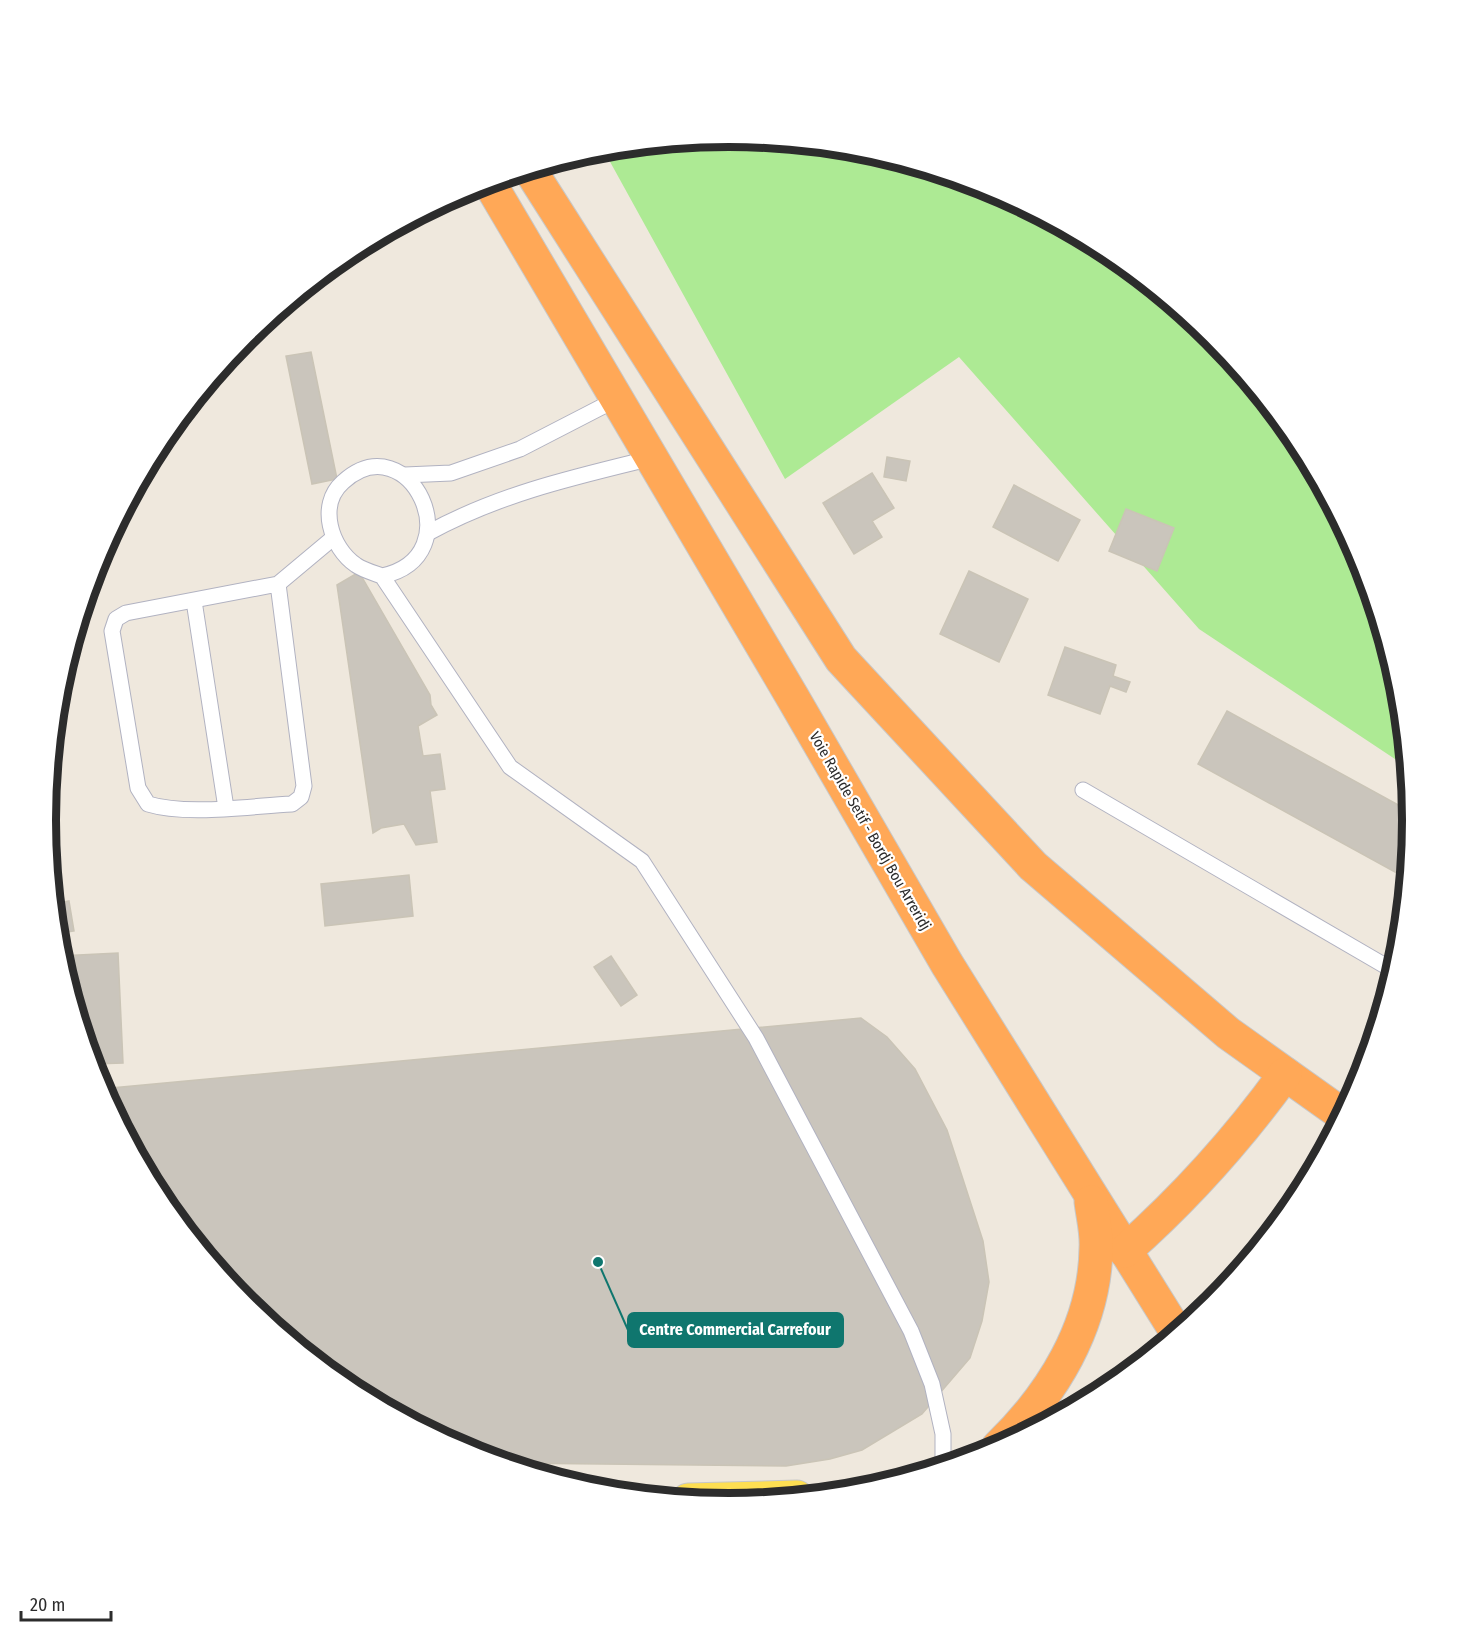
<svg xmlns="http://www.w3.org/2000/svg" width="1457" height="1641" font-family="'Fira Sans Condensed',sans-serif">
<rect width="100%" height="100%" fill="#efe8dd"/>
<polygon fill="#adea94" points="729,137 862,150 990,189 1109,252 1212,337 1297,441 1360,559 1399,687 1407,767 1199,629 959,357 785,479 603,149"/>
<g fill="#cac5bc" stroke="#cac4b6" stroke-width="1.5">
<polygon points="311,352 337,479 312,484 286,356"/>
<polygon points="887,457 910,461 906,481 884,477"/>
<polygon points="872,473 894,508 872,521 882,537 854,554 823,503"/>
<polygon points="1014,485 1080,520 1058,561 993,527"/>
<polygon points="1126,509 1174,528 1157,571 1109,551"/>
<polygon points="969,571 1028,599 999,662 940,634"/>
<polygon points="359,572 430,695 431,705 437,715 418,726 423,756 440,754 445,789 430,791 437,842 416,845 404,824 381,828 373,833 337,585"/>
<polygon points="1065,647 1116,665 1113,676 1130,682 1126,692 1110,686 1100,714 1048,695"/>
<polygon points="1227,711 1411,812 1406,878 1198,764"/>
<polygon points="409,875 413,916 325,926 321,884"/>
<polygon points="69,901 74,931 56,934 53,904"/>
<polygon points="118,953 123,1063 92,1064 59,956"/>
<polygon points="611,956 637,995 621,1006 594,967"/>
<polygon points="861,1018 887,1037 915,1069 947,1130 983,1241 989,1282 982,1321 970,1358 922,1414 862,1450 830,1459 786,1466 505,1463 467,1452 348,1389 245,1304 160,1200 101,1089"/>
</g>
<g fill="none" stroke-linecap="round" stroke-linejoin="round">
<g stroke="#b1b2c1" stroke-width="17">
<g id="lane">
<polyline points="405,475 451,473 520,449 617,399"/>
<path d="M428 533C499 494 574 477 652 458"/>
<path d="M382 576C474 556 409 422 343 482 317 505 331 548 356 565 363 570 374 573 382 576L510 767 642 861 756 1038 911 1331 932 1384 943 1434V1466"/>
<path d="M278 584 304 786 301 797 292 804C251 806 187 816 148 804L138 788 112 631 116 619 126 613 278 584 333 538"/>
<polyline points="194,601 226,808"/>
<polyline points="1083,790 1394,971"/>
</g>
</g>
<g stroke="#c8c8c8" stroke-width="35">
<polyline id="primary" points="688,1500 797,1497"/>
</g>
<g stroke="#c8c8c8" stroke-width="35">
<g id="highway">
<polyline points="530,170 841,659 1033,866 1228,1033 1343,1115"/>
<polyline points="489,182 793,698 947,964 1177,1333"/>
<path d="M1125 1251C1186 1197 1238 1139 1285 1074"/>
<path d="M998 1447C1052 1395 1095 1326 1096 1248 1097 1233 1093 1217 1091 1202"/>
</g>
</g>
<use href="#lane" stroke="#fff" stroke-width="15"/>
<use href="#primary" stroke="#fedf52" stroke-width="33"/>
<use href="#highway" stroke="#ffa857" stroke-width="33"/>
</g>
<g text-anchor="middle" dominant-baseline="central" stroke-width="4.5" stroke-linejoin="round" paint-order="stroke">
<g font-size="15" fill="#2c2c2c" stroke="#fff">
<text transform="translate(870 831) rotate(60)">Voie Rapide Setif - Bordj Bou Arreridj</text>
</g>
</g>
<path d="M0 0H1457V1641H0ZM56 820a673 673 0 1 1 1346 0a673 673 0 1 1-1346 0Z" fill="#fff" fill-rule="evenodd"/>
<path fill="none" stroke="#2c2c2c" stroke-width="8" d="M56 820a673 673 0 1 1 1346 0a673 673 0 1 1-1346 0Z"/>
<path fill="none" stroke="#0f766e" stroke-width="2" d="M598 1262L628 1330"/>
<circle fill="#0f766e" stroke="#fff" stroke-width="2" cx="598" cy="1262" r="6"/>
<rect fill="#0f766e" stroke="#0f766e" stroke-width="2" x="628" y="1313" width="215" height="34" rx="6"/>
<g font-size="16" text-anchor="middle" font-weight="bold" fill="#fff">
<text x="735" y="1335">Centre Commercial Carrefour</text>
</g>
<path d="M21 1611v9h90v-9" fill="none" stroke="#2c2c2c" stroke-width="3"/>
<text x="30" y="1611" font-size="18" fill="#2c2c2c" stroke="#ffffff" stroke-width="4.5" paint-order="stroke">20 m</text>
</svg>
